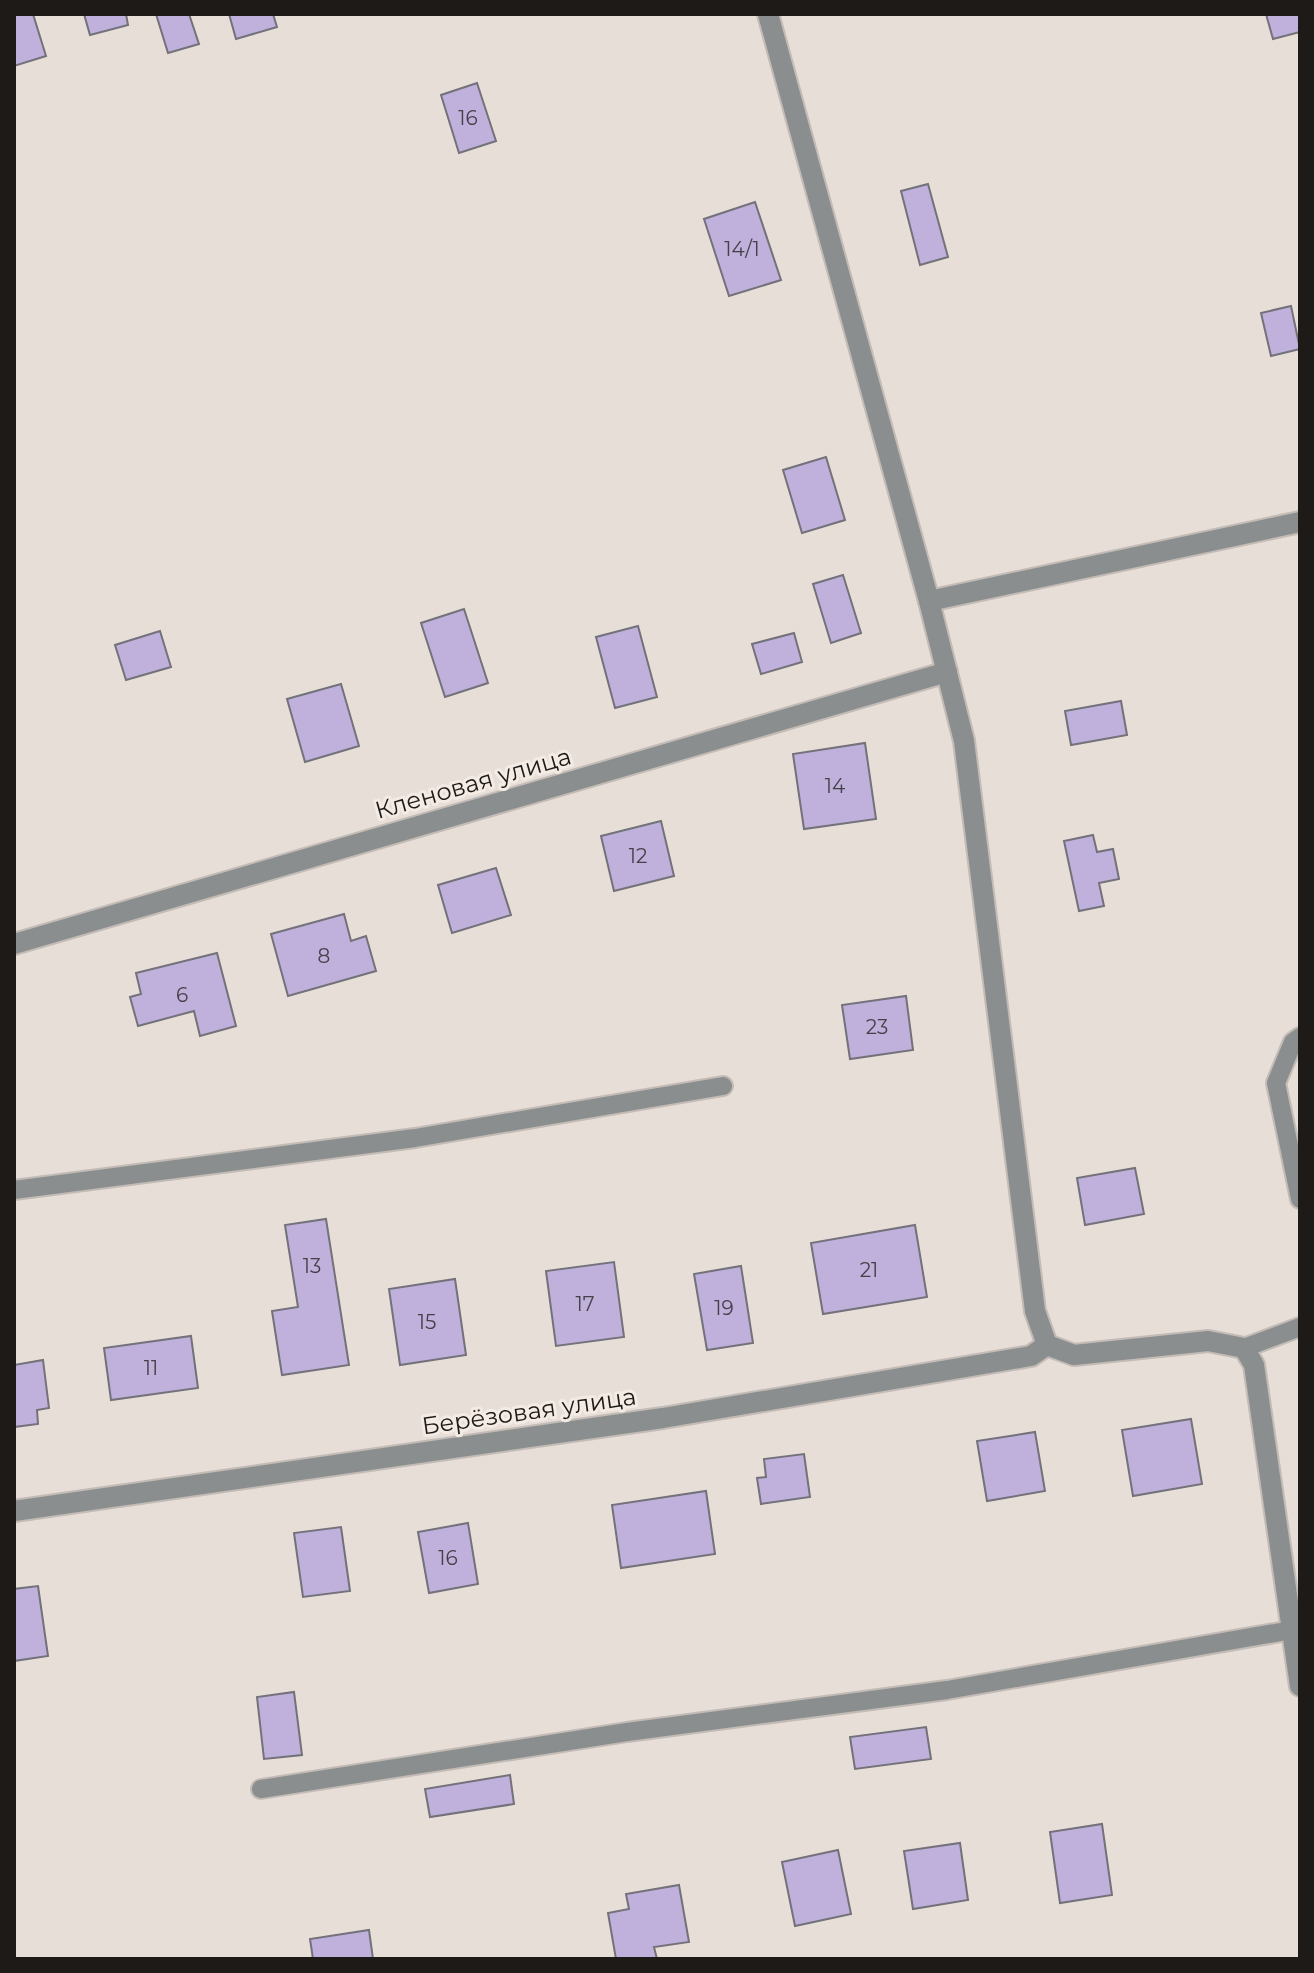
<svg xmlns="http://www.w3.org/2000/svg" width="1314" height="1973" font-family="Montserrat,sans-serif">
<rect width="100%" height="100%" fill="#e7ded8"/>
<g fill="#bfb1dc" stroke="#737179" stroke-width="2">
<polygon points="14,14 33,14 46,56 14,66"/>
<polygon points="84,14 126,14 128,25 90,35"/>
<polygon points="156,14 189,14 199,44 168,53"/>
<polygon points="229,14 273,14 277,27 236,39"/>
<polygon points="1266,14 1300,14 1300,32 1273,39"/>
<polygon points="477,83 496,141 459,153 441,95"/>
<polygon points="928,184 948,257 920,265 901,191"/>
<polygon points="755,202 781,280 729,296 704,219"/>
<polygon points="1291,306 1300,349 1271,356 1261,313"/>
<polygon points="826,457 845,520 802,533 783,470"/>
<polygon points="843,575 861,633 831,643 813,584"/>
<polygon points="464,609 488,683 445,697 421,623"/>
<polygon points="638,626 657,697 615,708 596,637"/>
<polygon points="160,631 171,667 126,680 115,645"/>
<polygon points="794,633 802,662 761,674 752,644"/>
<polygon points="341,684 359,746 305,762 287,699"/>
<polygon points="1121,701 1127,735 1071,745 1065,711"/>
<polygon points="865,743 876,819 804,829 793,754"/>
<polygon points="661,821 674,876 614,891 601,836"/>
<polygon points="1093,835 1097,852 1113,849 1119,879 1099,883 1104,906 1079,911 1064,841"/>
<polygon points="496,868 511,915 452,933 438,885"/>
<polygon points="344,914 351,941 366,936 376,971 288,996 271,934"/>
<polygon points="217,953 236,1026 200,1036 194,1011 138,1026 130,997 141,994 136,973"/>
<polygon points="906,996 913,1050 850,1059 842,1005"/>
<polygon points="1135,1168 1144,1214 1085,1225 1077,1178"/>
<polygon points="326,1219 349,1365 282,1375 272,1311 298,1307 285,1225"/>
<polygon points="915,1225 927,1297 823,1314 811,1243"/>
<polygon points="614,1262 624,1337 556,1346 546,1271"/>
<polygon points="741,1266 753,1343 707,1350 694,1274"/>
<polygon points="455,1279 466,1355 400,1365 389,1289"/>
<polygon points="191,1336 198,1388 111,1400 104,1348"/>
<polygon points="43,1360 49,1408 37,1410 38,1424 14,1427 14,1365"/>
<polygon points="1191,1419 1202,1484 1133,1496 1122,1430"/>
<polygon points="1035,1432 1045,1491 987,1501 977,1441"/>
<polygon points="804,1454 810,1497 761,1504 757,1478 766,1477 764,1459"/>
<polygon points="706,1491 715,1554 621,1568 612,1505"/>
<polygon points="468,1523 478,1584 429,1593 418,1532"/>
<polygon points="341,1527 350,1591 303,1597 294,1533"/>
<polygon points="38,1586 48,1656 14,1661 14,1589"/>
<polygon points="294,1692 302,1755 264,1759 257,1697"/>
<polygon points="926,1727 931,1759 855,1769 850,1737"/>
<polygon points="510,1775 514,1804 430,1817 425,1789"/>
<polygon points="1102,1824 1112,1895 1060,1903 1050,1832"/>
<polygon points="960,1843 968,1900 913,1909 904,1851"/>
<polygon points="838,1850 851,1914 795,1926 782,1862"/>
<polygon points="679,1885 689,1942 654,1947 657,1959 616,1959 608,1913 629,1909 626,1894"/>
<polygon points="369,1930 373,1959 313,1959 310,1939"/>
</g>
<g fill="none" stroke-linecap="round" stroke-linejoin="round">
<g stroke="#c3bbb5" stroke-width="22">
<g id="lane">
<polyline points="1300,1037 1293,1042 1276,1083 1300,1199"/>
<polyline points="14,1190 415,1138 723,1086"/>
<polyline points="1244,1348 1300,1327"/>
<polyline points="261,1789 627,1732 947,1690 1292,1630"/>
</g>
</g>
<g stroke="#c3bbb5" stroke-width="24">
<g id="street">
<polyline points="768,14 929,601 964,741 1035,1311 1047,1345 1074,1355 1208,1341 1244,1348 1254,1365 1300,1686"/>
<polyline points="929,601 1300,522"/>
<polyline points="14,944 947,672"/>
<polyline points="14,1511 663,1418 1031,1356 1047,1345"/>
</g>
</g>
<use href="#lane" stroke="#8a8e8f" stroke-width="18"/>
<use href="#street" stroke="#8a8e8f" stroke-width="20"/>
</g>
<g text-anchor="middle" dominant-baseline="central" stroke-width="6" stroke-linejoin="round" paint-order="stroke">
<g font-size="20" fill="#464049">
<text x="468" y="118">16</text>
<text x="742" y="249">14/1</text>
<text x="835" y="786">14</text>
<text x="638" y="856">12</text>
<text x="324" y="956">8</text>
<text x="182" y="995">6</text>
<text x="877" y="1027">23</text>
<text x="312" y="1266">13</text>
<text x="869" y="1270">21</text>
<text x="585" y="1304">17</text>
<text x="724" y="1308">19</text>
<text x="427" y="1322">15</text>
<text x="151" y="1368">11</text>
<text x="448" y="1558">16</text>
</g>
<g font-size="24" fill="#1d1a18" stroke="#f4ebe5">
<text transform="translate(473 783) rotate(-16)">Кленовая улица</text>
<text transform="translate(529 1411) rotate(-8)">Берёзовая улица</text>
</g>
</g>
<rect width="1314" height="1973" fill="none" stroke="#1d1a18" stroke-width="32"/>
</svg>
